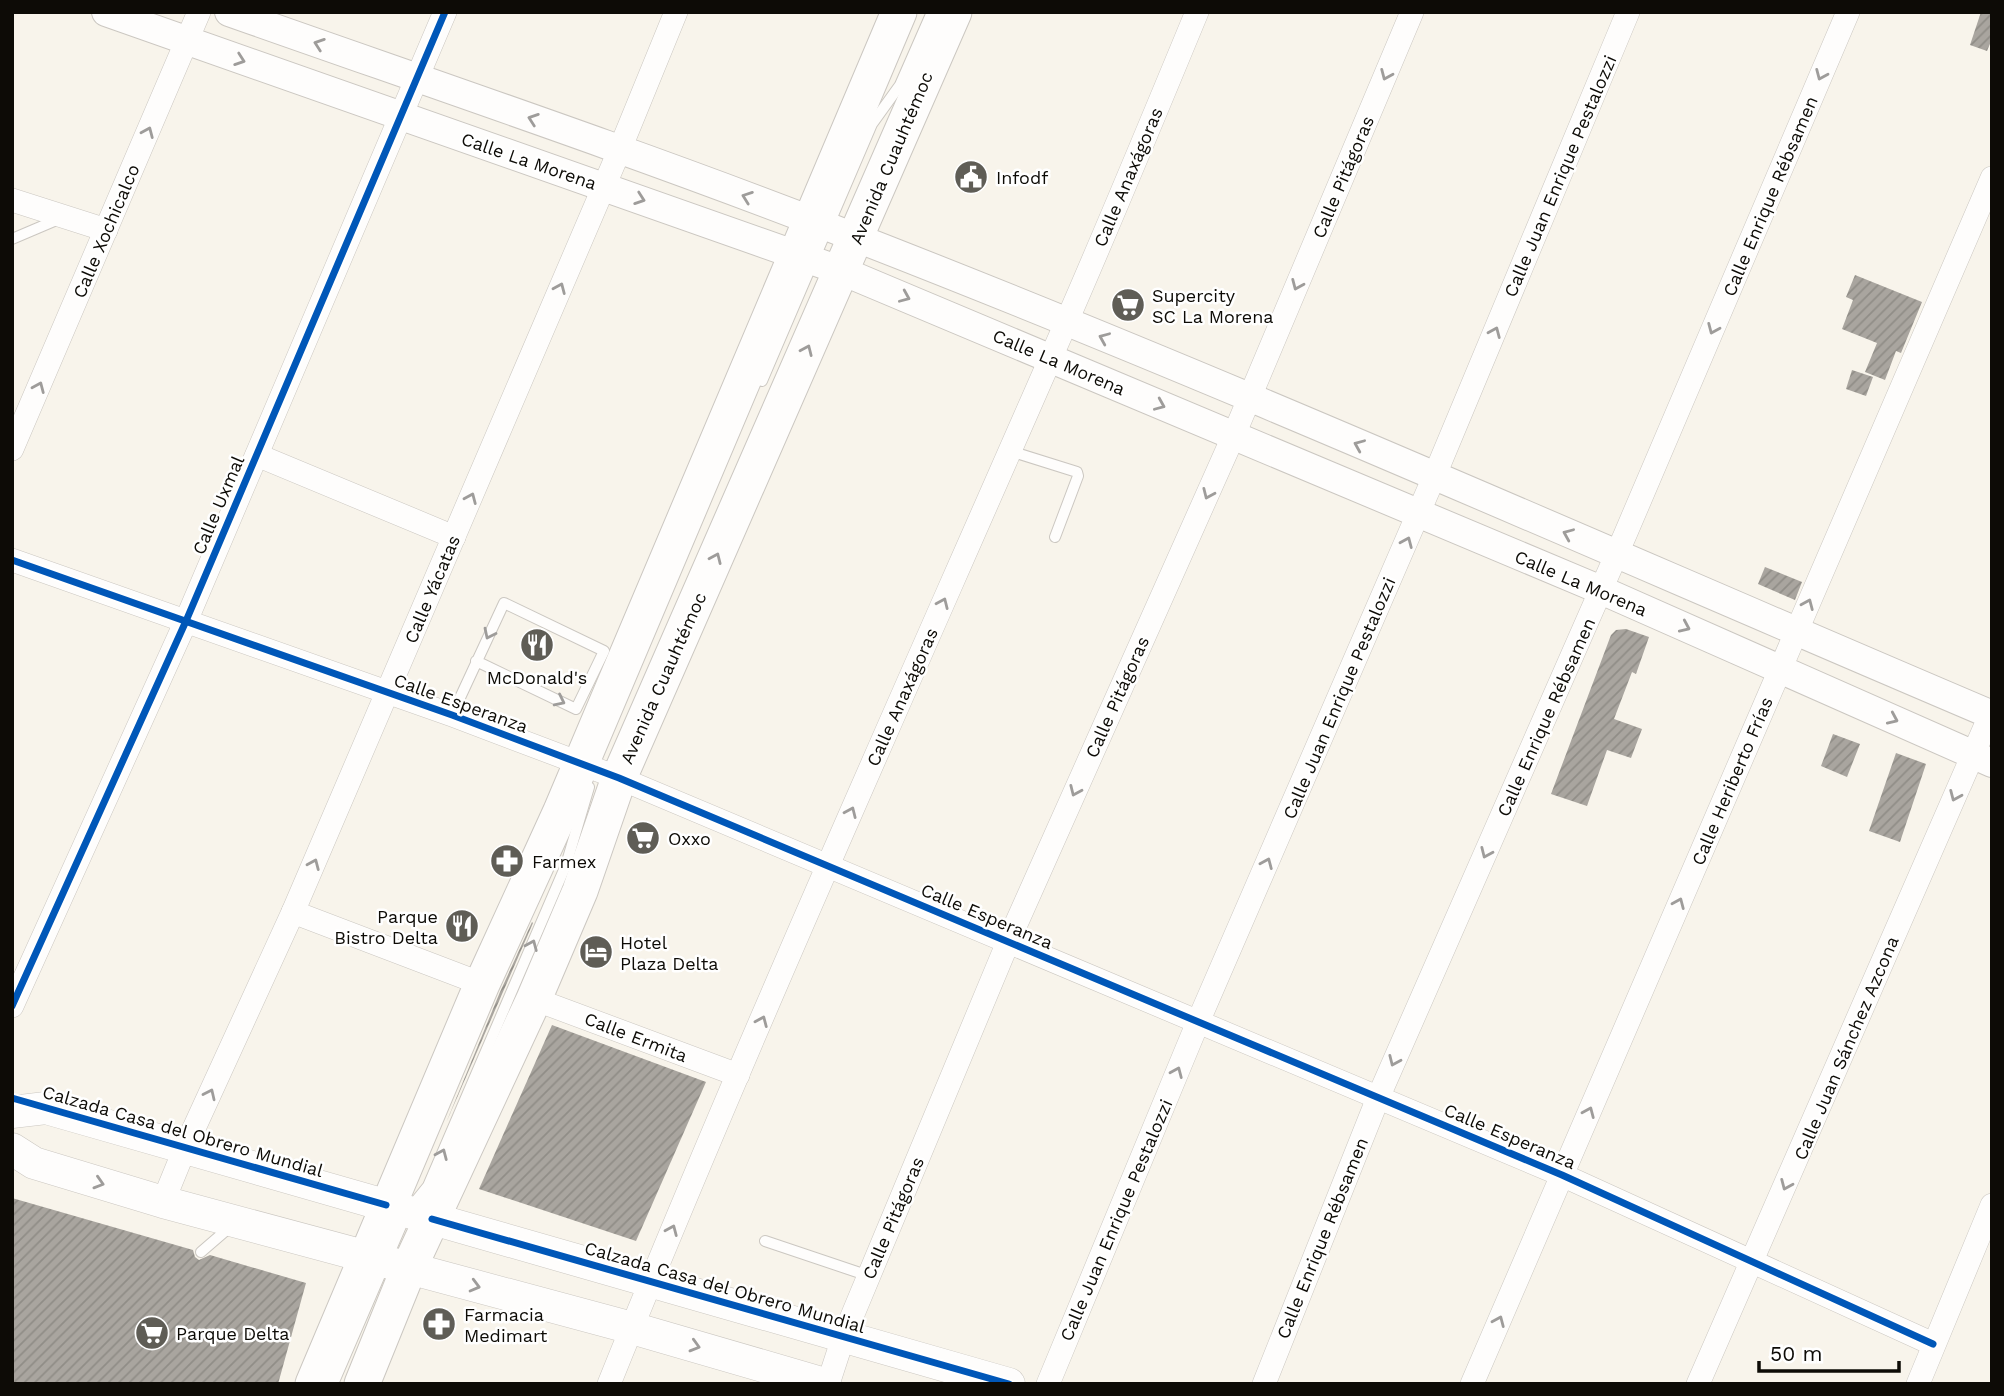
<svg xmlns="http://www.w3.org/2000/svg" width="2004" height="1396" font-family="'Work Sans',sans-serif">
<defs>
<pattern id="building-hatch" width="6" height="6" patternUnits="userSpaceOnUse" patternTransform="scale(1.75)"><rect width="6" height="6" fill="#a9a59f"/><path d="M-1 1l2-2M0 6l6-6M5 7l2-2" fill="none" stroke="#908d87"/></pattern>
</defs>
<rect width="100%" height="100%" fill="#f8f4eb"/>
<g fill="url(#building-hatch)">
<polygon points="1981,12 1992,12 1992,39 1987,51 1970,45"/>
<polygon points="1855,275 1922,302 1901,353 1896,351 1885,380 1865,372 1877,343 1842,329 1853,300 1846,297"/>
<polygon points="1852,370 1873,377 1866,396 1846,389"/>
<polygon points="1765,567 1802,582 1795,600 1758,584"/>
<polygon points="1626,629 1649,637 1636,674 1632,672 1614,719 1642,729 1631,758 1607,750 1587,806 1551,794 1611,635 1616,630"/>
<polygon points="1833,734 1860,744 1847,777 1821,766"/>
<polygon points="1896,753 1926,764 1900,842 1869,831"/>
<polygon points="532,922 533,923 446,1123 500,992"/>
<polygon points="552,1025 706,1082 636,1241 479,1189"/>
<polygon points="12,1198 193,1250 195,1257 199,1260 210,1255 306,1283 278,1384 12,1384"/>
</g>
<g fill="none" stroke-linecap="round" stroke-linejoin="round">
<g stroke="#cbc7c1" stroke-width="12">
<g id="service">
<polyline points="12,239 59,219"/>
<polyline points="762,381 872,124 900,85 932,12"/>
<polyline points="1010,451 1077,472 1078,476 1055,537"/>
<polyline points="452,715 504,603 604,651 576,709 476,661"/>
<polyline points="765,1241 869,1276"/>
<polyline points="201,1252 230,1227"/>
<polyline points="333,1384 407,1212 428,1186 566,865 589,787"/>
</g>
</g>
<g stroke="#cbc7c1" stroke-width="24">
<g id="minor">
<polyline points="12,200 106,230"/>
<polyline points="12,449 199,12"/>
<polyline points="257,455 454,537"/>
<polyline points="12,560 452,715 619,778 1562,1175 1933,1344"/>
<polyline points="293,912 482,984"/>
<polyline points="534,999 738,1075"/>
<polyline points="12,1006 186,621 445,12"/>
<polyline points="163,1202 185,1148 293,912 620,149 676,12"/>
<path d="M609 1384C753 1027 912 676 1066 323 1111 220 1154 116 1197 12"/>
<polyline points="828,1384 843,1338 1008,942 1233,437 1412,12"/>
<polyline points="1048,1384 1198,1022 1434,477 1628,12"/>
<polyline points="1264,1384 1378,1098 1625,535 1848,12"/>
<polyline points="1472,1384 1992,178"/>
<polyline points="1698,1384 1992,711"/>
<polyline points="1918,1384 1992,1205"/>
</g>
</g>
<g stroke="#cbc7c1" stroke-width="30">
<g id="tertiary">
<polyline points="106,12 842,271 1601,590 1992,763"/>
<path d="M229 12C430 83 632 151 831 228 1222 379 1606 551 1992 715"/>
</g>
</g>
<g stroke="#cbc7c1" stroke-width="33">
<g id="secondary">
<polyline points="12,1112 46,1108 1009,1384"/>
<polyline points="12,1149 34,1163 163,1202 632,1328 825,1384"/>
</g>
</g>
<g stroke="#cbc7c1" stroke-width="37">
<g id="primary">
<polyline points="313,1384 482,984 561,811 899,12"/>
<polyline points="362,1384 409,1268 534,999 580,891 619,778 954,12"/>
</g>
</g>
<use href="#service" stroke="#fefdfc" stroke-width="10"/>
<use href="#minor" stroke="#fefdfc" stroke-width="23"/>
<use href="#tertiary" stroke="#fefdfc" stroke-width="28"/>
<use href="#secondary" stroke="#fefdfc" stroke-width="32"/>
<use href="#primary" stroke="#fefdfc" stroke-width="35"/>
<g stroke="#fff" stroke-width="11">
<g id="cycleway">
<polyline points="12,560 452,715 619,778 1562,1175 1933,1344"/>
<polyline points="12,1006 186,621 445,12"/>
<polyline points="12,1098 386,1205"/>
<polyline points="432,1219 1009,1384"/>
</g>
</g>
<use href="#cycleway" stroke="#0057b8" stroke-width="7"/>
</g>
<defs><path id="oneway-chevron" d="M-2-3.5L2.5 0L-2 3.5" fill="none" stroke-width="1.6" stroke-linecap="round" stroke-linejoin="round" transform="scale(1.75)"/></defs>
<g stroke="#9e9c9a">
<use href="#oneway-chevron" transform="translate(319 44) rotate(-161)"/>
<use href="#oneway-chevron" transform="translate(240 60) rotate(19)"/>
<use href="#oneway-chevron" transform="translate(1386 75) rotate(113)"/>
<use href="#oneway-chevron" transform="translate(1821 75) rotate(113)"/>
<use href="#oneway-chevron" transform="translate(533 119) rotate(-161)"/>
<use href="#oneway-chevron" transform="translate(148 132) rotate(-67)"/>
<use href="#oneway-chevron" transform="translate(747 197) rotate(-160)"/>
<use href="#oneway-chevron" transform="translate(640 199) rotate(19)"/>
<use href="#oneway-chevron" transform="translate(1297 285) rotate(113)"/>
<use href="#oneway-chevron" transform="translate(560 288) rotate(-67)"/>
<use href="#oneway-chevron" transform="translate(905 297) rotate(23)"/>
<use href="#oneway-chevron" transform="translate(1713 329) rotate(113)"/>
<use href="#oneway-chevron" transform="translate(1495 332) rotate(-67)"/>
<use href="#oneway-chevron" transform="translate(1104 338) rotate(-157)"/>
<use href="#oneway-chevron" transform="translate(807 350) rotate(-66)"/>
<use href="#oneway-chevron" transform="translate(39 387) rotate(-67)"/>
<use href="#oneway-chevron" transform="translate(1160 405) rotate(23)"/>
<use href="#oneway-chevron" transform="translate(1359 445) rotate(-157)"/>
<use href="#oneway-chevron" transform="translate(1208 494) rotate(114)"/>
<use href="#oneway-chevron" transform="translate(471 498) rotate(-67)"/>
<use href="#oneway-chevron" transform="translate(1568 534) rotate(-157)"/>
<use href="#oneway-chevron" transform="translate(1407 542) rotate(-67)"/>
<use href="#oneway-chevron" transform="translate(716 558) rotate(-66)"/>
<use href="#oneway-chevron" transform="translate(943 603) rotate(-66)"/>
<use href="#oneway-chevron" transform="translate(1808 604) rotate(-67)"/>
<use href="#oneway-chevron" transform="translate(1685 627) rotate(24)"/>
<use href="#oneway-chevron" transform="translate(489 634) rotate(116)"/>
<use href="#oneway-chevron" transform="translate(560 701) rotate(26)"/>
<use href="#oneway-chevron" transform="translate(1893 719) rotate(24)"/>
<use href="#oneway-chevron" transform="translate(1075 791) rotate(114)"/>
<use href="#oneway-chevron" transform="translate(1955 796) rotate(113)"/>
<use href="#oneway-chevron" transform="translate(851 812) rotate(-66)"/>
<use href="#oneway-chevron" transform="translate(1486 853) rotate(114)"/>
<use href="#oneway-chevron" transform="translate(1267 863) rotate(-67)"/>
<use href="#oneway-chevron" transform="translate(314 864) rotate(-67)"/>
<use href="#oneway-chevron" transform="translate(1679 903) rotate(-67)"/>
<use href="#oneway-chevron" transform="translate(532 945) rotate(-67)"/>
<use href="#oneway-chevron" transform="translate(762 1021) rotate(-67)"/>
<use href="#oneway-chevron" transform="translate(1394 1061) rotate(114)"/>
<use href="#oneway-chevron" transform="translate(1177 1072) rotate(-67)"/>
<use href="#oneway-chevron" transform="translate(210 1094) rotate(-65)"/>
<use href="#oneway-chevron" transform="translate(1589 1112) rotate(-67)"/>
<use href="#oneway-chevron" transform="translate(442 1154) rotate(-67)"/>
<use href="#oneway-chevron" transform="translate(99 1183) rotate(17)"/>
<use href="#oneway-chevron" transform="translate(1786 1185) rotate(113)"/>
<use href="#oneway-chevron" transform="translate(672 1230) rotate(-67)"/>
<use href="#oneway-chevron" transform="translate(475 1286) rotate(15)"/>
<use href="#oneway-chevron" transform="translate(1499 1321) rotate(-67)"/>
<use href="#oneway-chevron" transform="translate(695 1346) rotate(16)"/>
</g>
<defs>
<g id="civic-disc" transform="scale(1.75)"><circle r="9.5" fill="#5f5d56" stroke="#fff"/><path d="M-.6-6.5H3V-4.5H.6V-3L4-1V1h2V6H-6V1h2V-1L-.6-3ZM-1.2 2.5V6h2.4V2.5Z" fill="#fff"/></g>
<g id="supermarket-disc" transform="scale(1.75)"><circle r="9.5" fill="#5f5d56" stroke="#fff"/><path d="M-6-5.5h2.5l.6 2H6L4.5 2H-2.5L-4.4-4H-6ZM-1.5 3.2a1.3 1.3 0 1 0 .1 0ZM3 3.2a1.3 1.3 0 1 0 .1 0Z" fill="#fff"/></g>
<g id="restaurant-disc" transform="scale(1.75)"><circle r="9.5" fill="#5f5d56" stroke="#fff"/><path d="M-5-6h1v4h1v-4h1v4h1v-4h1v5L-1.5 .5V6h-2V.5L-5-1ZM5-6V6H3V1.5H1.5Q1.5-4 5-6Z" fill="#fff"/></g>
<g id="pharmacy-disc" transform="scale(1.75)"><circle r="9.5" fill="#5f5d56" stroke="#fff"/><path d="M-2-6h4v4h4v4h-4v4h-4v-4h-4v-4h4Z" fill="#fff"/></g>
<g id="hotel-disc" transform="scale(1.75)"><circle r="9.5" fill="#5f5d56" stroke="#fff"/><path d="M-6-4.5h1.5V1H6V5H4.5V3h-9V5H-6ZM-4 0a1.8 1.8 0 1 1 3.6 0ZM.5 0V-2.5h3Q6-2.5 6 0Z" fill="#fff"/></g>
</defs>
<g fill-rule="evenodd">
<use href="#civic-disc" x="971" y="177"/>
<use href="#supermarket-disc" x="1128" y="305"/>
<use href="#restaurant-disc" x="537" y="645"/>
<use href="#supermarket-disc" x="643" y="838"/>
<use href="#pharmacy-disc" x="507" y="861"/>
<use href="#restaurant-disc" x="462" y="926"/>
<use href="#hotel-disc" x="596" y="952"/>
<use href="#pharmacy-disc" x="439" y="1324"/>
<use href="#supermarket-disc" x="152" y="1333"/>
</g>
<g text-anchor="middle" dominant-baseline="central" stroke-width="5" stroke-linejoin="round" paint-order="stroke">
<g font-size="18" fill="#0d0b06" stroke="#fff">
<text transform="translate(891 158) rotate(-67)">Avenida Cuauhtémoc</text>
<text transform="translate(529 161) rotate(19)">Calle La Morena</text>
<text transform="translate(1560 176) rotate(-67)">Calle Juan Enrique Pestalozzi</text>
<text transform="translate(1128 177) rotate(-67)">Calle Anaxágoras</text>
<text transform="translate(1343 177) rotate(-67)">Calle Pitágoras</text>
<text transform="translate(1770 196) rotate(-67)">Calle Enrique Rébsamen</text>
<text transform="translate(106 231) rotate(-67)">Calle Xochicalco</text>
<text transform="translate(1059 362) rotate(23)">Calle La Morena</text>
<text transform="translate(218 505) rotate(-67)">Calle Uxmal</text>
<text transform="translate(1581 583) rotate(23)">Calle La Morena</text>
<text transform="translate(432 589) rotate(-67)">Calle Yácatas</text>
<text transform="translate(663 678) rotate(-66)">Avenida Cuauhtémoc</text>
<text transform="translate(902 697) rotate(-66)">Calle Anaxágoras</text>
<text transform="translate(1117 697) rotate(-66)">Calle Pitágoras</text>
<text transform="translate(1339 698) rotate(-67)">Calle Juan Enrique Pestalozzi</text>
<text transform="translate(461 703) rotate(20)">Calle Esperanza</text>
<text transform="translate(1546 717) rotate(-66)">Calle Enrique Rébsamen</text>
<text transform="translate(1732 781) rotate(-67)">Calle Heriberto Frías</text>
<text transform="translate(987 916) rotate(23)">Calle Esperanza</text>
<text transform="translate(636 1037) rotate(21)">Calle Ermita</text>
<text transform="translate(1846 1048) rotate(-67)">Calle Juan Sánchez Azcona</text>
<text transform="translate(183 1131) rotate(16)">Calzada Casa del Obrero Mundial</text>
<text transform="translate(1510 1136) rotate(23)">Calle Esperanza</text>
<text transform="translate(893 1218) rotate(-67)">Calle Pitágoras</text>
<text transform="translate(1116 1220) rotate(-67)">Calle Juan Enrique Pestalozzi</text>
<text transform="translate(1322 1238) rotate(-68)">Calle Enrique Rébsamen</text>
<text transform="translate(725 1287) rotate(16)">Calzada Casa del Obrero Mundial</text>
</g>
<g font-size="18" fill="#0d0b06" stroke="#fff" text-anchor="start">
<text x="996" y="177">Infodf</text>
<text x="1152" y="295">Supercity<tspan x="1152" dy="21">SC La Morena</tspan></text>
<text x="537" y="677" text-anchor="middle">McDonald's</text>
<text x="668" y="838">Oxxo</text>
<text x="532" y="861">Farmex</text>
<text x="438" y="916" text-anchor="end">Parque<tspan x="438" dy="21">Bistro Delta</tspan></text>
<text x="620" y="942">Hotel<tspan x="620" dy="21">Plaza Delta</tspan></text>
<text x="464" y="1314">Farmacia<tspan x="464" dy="21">Medimart</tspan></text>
<text x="176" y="1333">Parque Delta</text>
</g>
</g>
<rect width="2004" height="1396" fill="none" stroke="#0d0b06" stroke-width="28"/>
<path d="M1759 1361v10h140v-10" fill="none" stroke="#0d0b06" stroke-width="3.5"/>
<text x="1770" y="1361" font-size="21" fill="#0d0b06" stroke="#ffffff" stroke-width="5" paint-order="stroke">50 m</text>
</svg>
